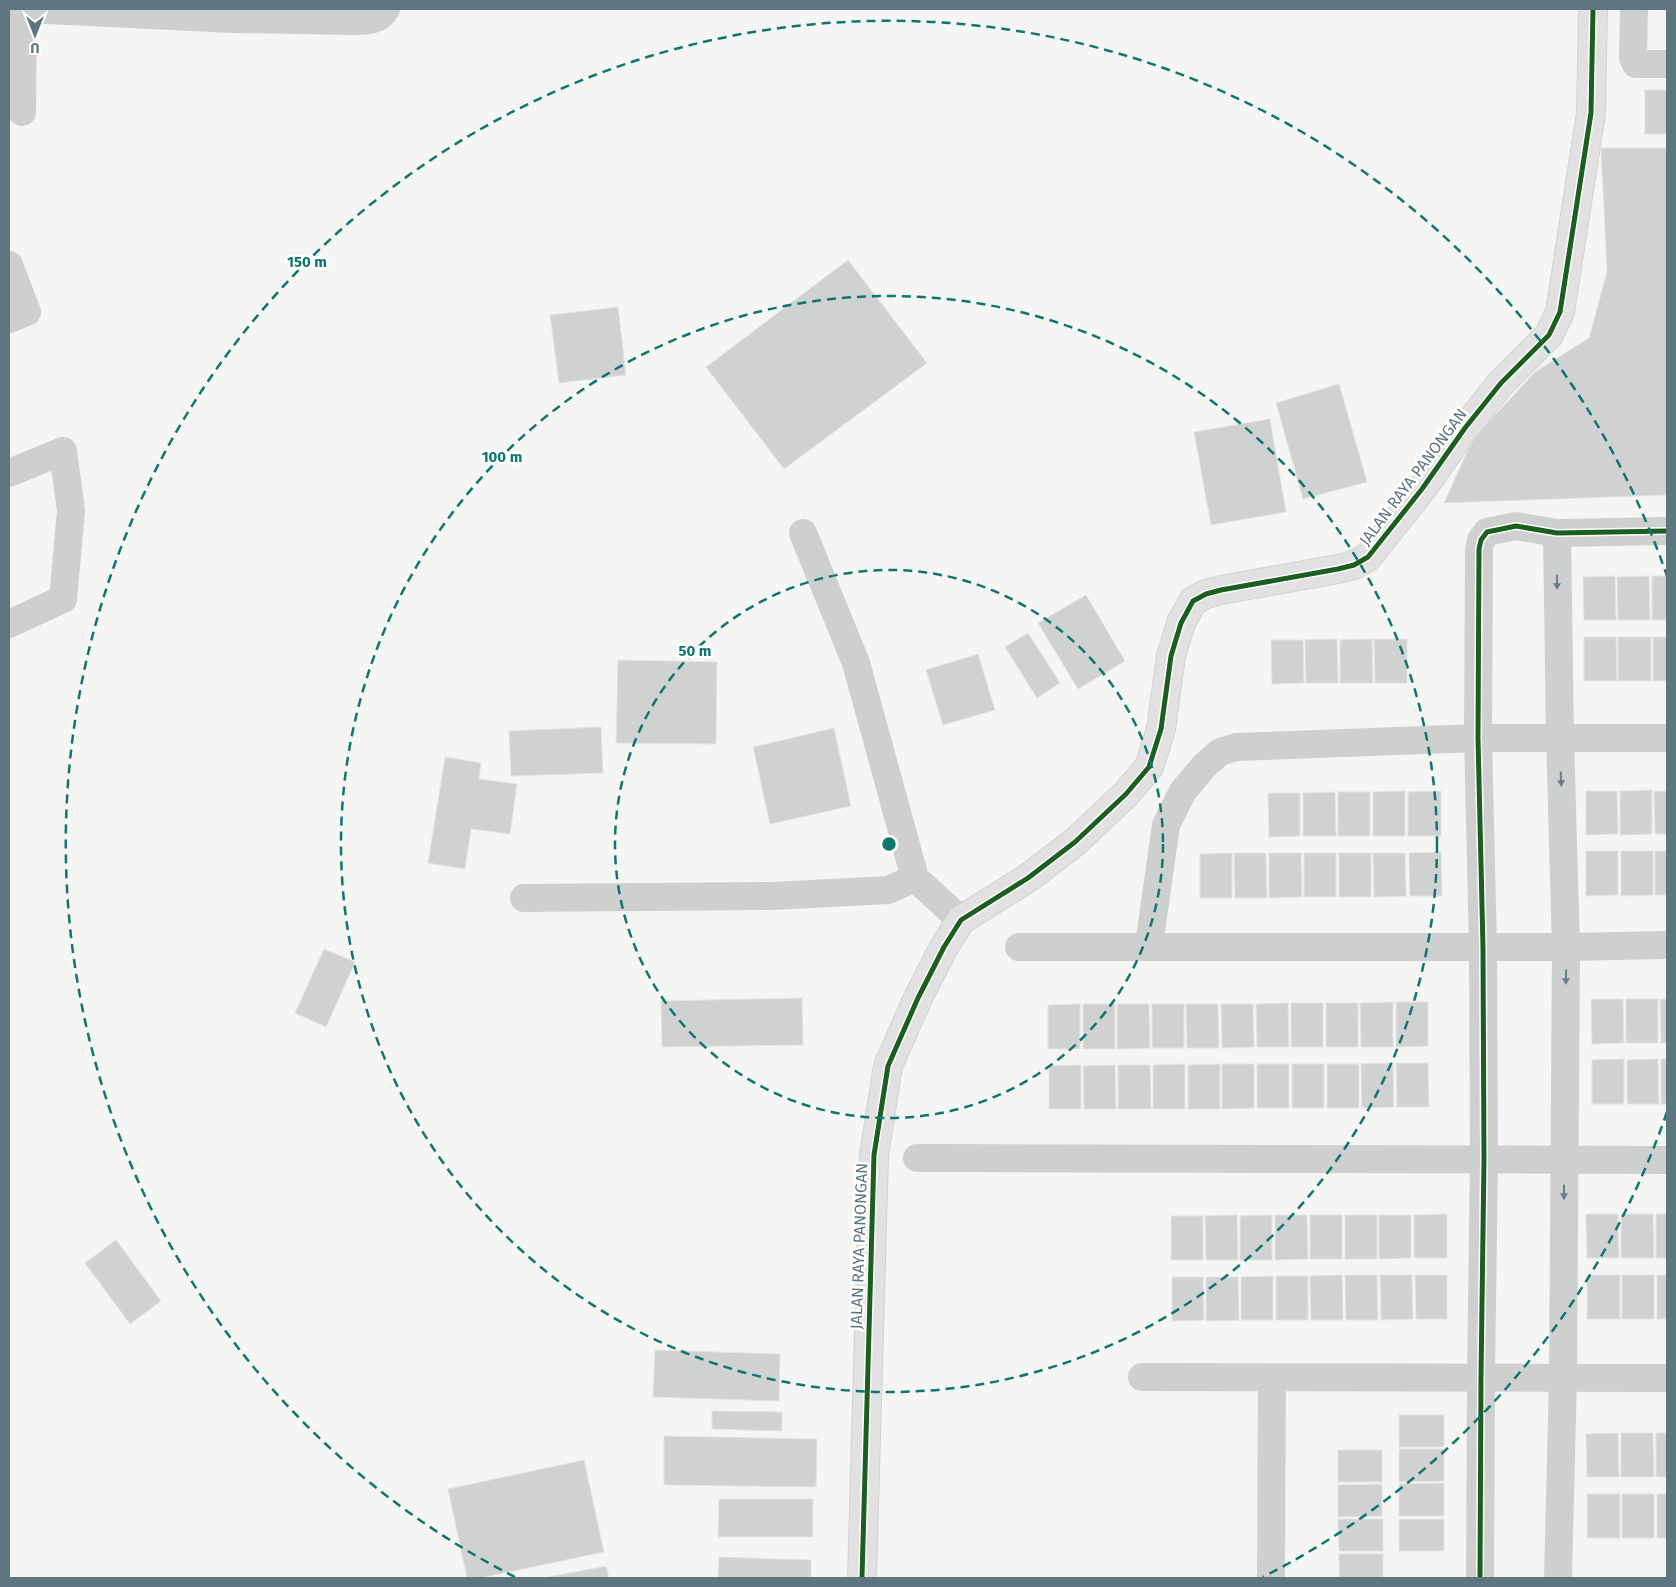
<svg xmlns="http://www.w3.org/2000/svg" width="1676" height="1587" font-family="'Fira Sans',sans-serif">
<rect width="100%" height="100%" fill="#f5f5f3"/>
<g fill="#d0d1d1" stroke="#e4e4e3">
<rect x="1645" y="90" width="22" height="44"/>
<polygon points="1601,148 1667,148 1667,495 1444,503 1473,439 1535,372 1589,338 1607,272"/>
<polygon points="848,260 927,363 784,469 706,367"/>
<polygon points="618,307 626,375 559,383 550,315"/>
<polygon points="1339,384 1367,482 1303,499 1276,403"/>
<polygon points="1270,419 1286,512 1211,525 1194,432"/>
<polygon points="1615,576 1616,620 1584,620 1583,577"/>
<polygon points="1649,576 1650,620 1618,620 1617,577"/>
<rect x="1652" y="576" width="15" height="44"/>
<polygon points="1086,595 1125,661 1078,689 1038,623"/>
<polygon points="1028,633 1060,683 1037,698 1005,647"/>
<polygon points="1584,637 1616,637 1617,681 1584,681"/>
<rect x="1618" y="637" width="33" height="44"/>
<rect x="1653" y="637" width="14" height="44"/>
<polygon points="1337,639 1338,683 1306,683 1305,640"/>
<polygon points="1372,639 1373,683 1340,683 1340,640"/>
<polygon points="1374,639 1407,639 1407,683 1375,683"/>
<polygon points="1271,640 1303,640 1304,683 1272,684"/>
<polygon points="978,654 995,710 943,725 926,670"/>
<polygon points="618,660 717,662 716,744 616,743"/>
<polygon points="601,727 603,773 511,776 509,731"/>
<polygon points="834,728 851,806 770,824 753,747"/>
<polygon points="445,757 481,763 479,779 517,784 510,834 471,829 465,869 428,863"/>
<polygon points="1652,790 1652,834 1620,835 1620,791"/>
<polygon points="1405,791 1405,836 1373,836 1373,792"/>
<polygon points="1441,791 1441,836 1408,836 1408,792"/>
<polygon points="1586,791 1617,791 1618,834 1586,835"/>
<polygon points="1654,791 1667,791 1667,834 1655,834"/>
<polygon points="1335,792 1336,836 1303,836 1303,793"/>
<rect x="1338" y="792" width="32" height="44"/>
<polygon points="1268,793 1300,793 1300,836 1269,837"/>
<polygon points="1586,851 1618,851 1618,895 1586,896"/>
<polygon points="1621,851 1653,851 1653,895 1621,896"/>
<rect x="1655" y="851" width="12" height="44"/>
<polygon points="1441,852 1442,896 1410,896 1409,853"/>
<polygon points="1232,853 1232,898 1200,898 1200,854"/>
<polygon points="1234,853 1266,853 1267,898 1235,898"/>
<polygon points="1269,853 1301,853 1302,897 1269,898"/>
<rect x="1304" y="853" width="32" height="44"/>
<rect x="1339" y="853" width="32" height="44"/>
<polygon points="1373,853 1405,853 1406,896 1374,897"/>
<polygon points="324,949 355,962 326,1027 295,1013"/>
<polygon points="802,998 803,1045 662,1047 661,1001"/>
<polygon points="1591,999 1623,999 1624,1043 1592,1044"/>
<rect x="1626" y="999" width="32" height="44"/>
<polygon points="1660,999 1667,999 1667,1043 1661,1043"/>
<polygon points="1393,1002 1393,1047 1361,1047 1360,1003"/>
<polygon points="1396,1002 1428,1002 1428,1046 1396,1047"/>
<polygon points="1288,1003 1289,1047 1257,1047 1256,1004"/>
<rect x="1291" y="1003" width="32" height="44"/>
<rect x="1326" y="1003" width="32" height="44"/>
<polygon points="1080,1004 1080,1049 1048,1049 1048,1005"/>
<rect x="1083" y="1004" width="32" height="45"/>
<polygon points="1117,1004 1149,1004 1150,1048 1117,1049"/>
<rect x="1152" y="1004" width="32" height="44"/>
<polygon points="1186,1004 1218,1004 1219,1048 1187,1048"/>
<polygon points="1221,1004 1253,1004 1254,1047 1222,1048"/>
<polygon points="1624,1059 1624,1104 1592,1104 1592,1060"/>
<polygon points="1658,1059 1659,1104 1627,1104 1627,1060"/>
<rect x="1661" y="1059" width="6" height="45"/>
<polygon points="1393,1063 1394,1107 1362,1108 1361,1064"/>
<polygon points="1396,1063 1428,1063 1429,1107 1397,1107"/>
<polygon points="1185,1064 1185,1109 1153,1109 1153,1065"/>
<polygon points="1220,1064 1220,1109 1188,1109 1188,1065"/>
<polygon points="1222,1064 1254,1064 1254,1108 1222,1109"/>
<rect x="1257" y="1064" width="32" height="44"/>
<rect x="1292" y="1064" width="32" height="44"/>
<rect x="1327" y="1064" width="32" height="44"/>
<polygon points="1081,1065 1081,1109 1049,1109 1049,1066"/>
<polygon points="1115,1065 1116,1109 1084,1109 1083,1066"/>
<polygon points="1118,1065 1150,1065 1151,1109 1118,1109"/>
<polygon points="1447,1214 1447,1258 1414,1258 1414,1215"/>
<polygon points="1586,1214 1618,1214 1619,1258 1587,1258"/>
<polygon points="1621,1214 1653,1214 1654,1258 1621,1258"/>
<rect x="1656" y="1214" width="11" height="44"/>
<polygon points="1237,1215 1238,1260 1206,1260 1205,1216"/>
<polygon points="1272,1215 1272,1260 1240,1260 1240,1216"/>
<polygon points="1275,1215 1307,1215 1308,1259 1275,1260"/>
<rect x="1310" y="1215" width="32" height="44"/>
<rect x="1345" y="1215" width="32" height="44"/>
<polygon points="1379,1215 1411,1215 1411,1258 1379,1259"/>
<rect x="1171" y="1216" width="32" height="44"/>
<polygon points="116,1240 161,1301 130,1324 85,1263"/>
<polygon points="1342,1275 1343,1320 1311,1320 1310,1276"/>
<polygon points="1345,1275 1377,1275 1378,1320 1346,1320"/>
<polygon points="1380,1275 1412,1275 1413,1319 1381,1320"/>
<polygon points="1415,1275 1447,1275 1447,1319 1416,1319"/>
<rect x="1587" y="1275" width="33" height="44"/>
<rect x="1622" y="1275" width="32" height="44"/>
<rect x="1657" y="1275" width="10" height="44"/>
<polygon points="1273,1276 1273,1320 1241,1320 1241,1277"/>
<rect x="1276" y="1276" width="32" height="44"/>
<polygon points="1172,1277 1203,1277 1204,1320 1172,1321"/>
<polygon points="1206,1277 1238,1277 1239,1320 1206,1321"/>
<polygon points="655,1350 780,1354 779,1401 653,1397"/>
<polygon points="712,1411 782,1412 782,1431 712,1429"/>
<rect x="1399" y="1415" width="45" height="32"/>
<polygon points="1618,1433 1619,1477 1587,1477 1586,1434"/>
<polygon points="1621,1433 1653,1433 1654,1477 1621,1477"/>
<rect x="1656" y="1433" width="11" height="44"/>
<polygon points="664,1436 817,1439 816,1487 664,1485"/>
<polygon points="1399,1449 1444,1449 1444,1481 1399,1482"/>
<rect x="1338" y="1450" width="44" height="32"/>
<polygon points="584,1460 604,1552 480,1578 467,1578 448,1489"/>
<polygon points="1444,1483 1444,1516 1399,1516 1399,1484"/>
<polygon points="1382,1484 1382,1516 1338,1517 1338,1485"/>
<rect x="1587" y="1494" width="33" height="44"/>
<rect x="1622" y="1494" width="32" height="44"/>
<rect x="1657" y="1494" width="10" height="44"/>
<polygon points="719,1499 813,1499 813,1537 718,1537"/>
<polygon points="1338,1519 1383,1519 1383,1551 1339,1551"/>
<rect x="1399" y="1519" width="45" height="32"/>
<rect x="1339" y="1554" width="44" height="24"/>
<polygon points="719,1557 811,1560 811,1578 718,1578"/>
<polygon points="606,1566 609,1578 543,1578"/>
</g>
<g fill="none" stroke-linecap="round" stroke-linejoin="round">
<g stroke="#d1d3d3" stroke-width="30">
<polyline id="secondary" points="862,1578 874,1155 888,1066 918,998 944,947 961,920 1028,878 1075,842 1126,794 1149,767 1161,729 1171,656 1181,623 1193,601 1206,594 1221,590 1338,569 1354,565 1368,557 1422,489 1465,428 1501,383 1549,335 1560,312 1591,113 1593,9"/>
</g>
<g stroke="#ced0d0" stroke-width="28">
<path d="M27 9 232 19 354 21C366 21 380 21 386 9"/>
<polyline points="1634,9 1633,58 1636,64 1667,64"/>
<polyline points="22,112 23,9"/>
<polyline points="9,265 27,312 9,319"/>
<polyline points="9,473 63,451 71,511 63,599 9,624"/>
<polyline points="803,533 856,663 915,878 961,920"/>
<polyline points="1557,533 1560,738 1566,947 1563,1378 1558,1578"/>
<polyline points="524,898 773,896 888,890 915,878"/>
<polyline points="1149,945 1166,825 1183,791 1205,765 1220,752 1236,747 1478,738 1667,738"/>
<polyline points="1019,947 1566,947 1667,945"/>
<polyline points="917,1158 1667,1160"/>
<polyline points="1142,1377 1667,1378"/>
<polyline points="1271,1578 1272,1378"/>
<polyline points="1480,1578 1481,1377 1484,1160 1483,947 1478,738 1479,549 1481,540 1487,532 1516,526 1557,533 1667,531"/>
</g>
<use href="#secondary" stroke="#e1e1e2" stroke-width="28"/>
<g stroke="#fff" stroke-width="8">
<g id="cycleway">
<polyline points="862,1578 874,1155 888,1066 918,998 944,947 961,920 1028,878 1075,842 1126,794 1149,767 1161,729 1171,656 1181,623 1193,601 1206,594 1221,590 1338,569 1354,565 1368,557 1422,489 1465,428 1501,383 1549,335 1560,312 1591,113 1593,9"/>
<polyline points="1480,1578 1481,1377 1484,1160 1483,947 1478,738 1479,549 1481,540 1487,532 1516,526 1557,533 1667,531"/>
</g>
</g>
<use href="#cycleway" stroke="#1b5e20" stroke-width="5"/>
</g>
<defs><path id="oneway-solid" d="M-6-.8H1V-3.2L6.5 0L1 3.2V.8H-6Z" transform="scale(1.25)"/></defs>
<g fill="#697f88">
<use href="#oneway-solid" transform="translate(1557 582) rotate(89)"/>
<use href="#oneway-solid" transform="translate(1561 779) rotate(88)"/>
<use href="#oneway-solid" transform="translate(1566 977) rotate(91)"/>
<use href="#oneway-solid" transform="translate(1564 1192) rotate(90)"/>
</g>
<g fill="none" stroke="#0f766e" stroke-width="2.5" stroke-dasharray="9 6">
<circle cx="889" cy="844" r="274"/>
<circle cx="889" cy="844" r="548"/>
<path d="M1667 1112A823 823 0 0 1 1263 1577M515 1577A823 823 0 1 1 1667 576"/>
</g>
<g text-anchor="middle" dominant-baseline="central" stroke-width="5" stroke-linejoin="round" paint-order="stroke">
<g font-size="16" fill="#5e7680" stroke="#fff">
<text transform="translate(1413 477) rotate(-53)">JALAN RAYA PANONGAN</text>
<text transform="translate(859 1246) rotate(-88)">JALAN RAYA PANONGAN</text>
</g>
</g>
<circle cx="889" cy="844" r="8" fill="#0f766e" stroke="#fff" stroke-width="2.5"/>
<g font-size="15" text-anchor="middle" font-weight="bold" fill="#0f766e" stroke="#fff" stroke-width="5" stroke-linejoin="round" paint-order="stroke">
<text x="307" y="267">150 m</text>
<text x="502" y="462">100 m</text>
<text x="695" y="656">50 m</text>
</g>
<rect width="1676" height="1587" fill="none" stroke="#5e7680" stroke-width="20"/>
<g transform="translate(35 35) rotate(180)" stroke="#ffffff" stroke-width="4" paint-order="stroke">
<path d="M0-4L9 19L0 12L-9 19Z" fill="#5e7680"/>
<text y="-8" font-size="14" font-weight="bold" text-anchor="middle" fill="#5e7680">U</text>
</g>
</svg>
